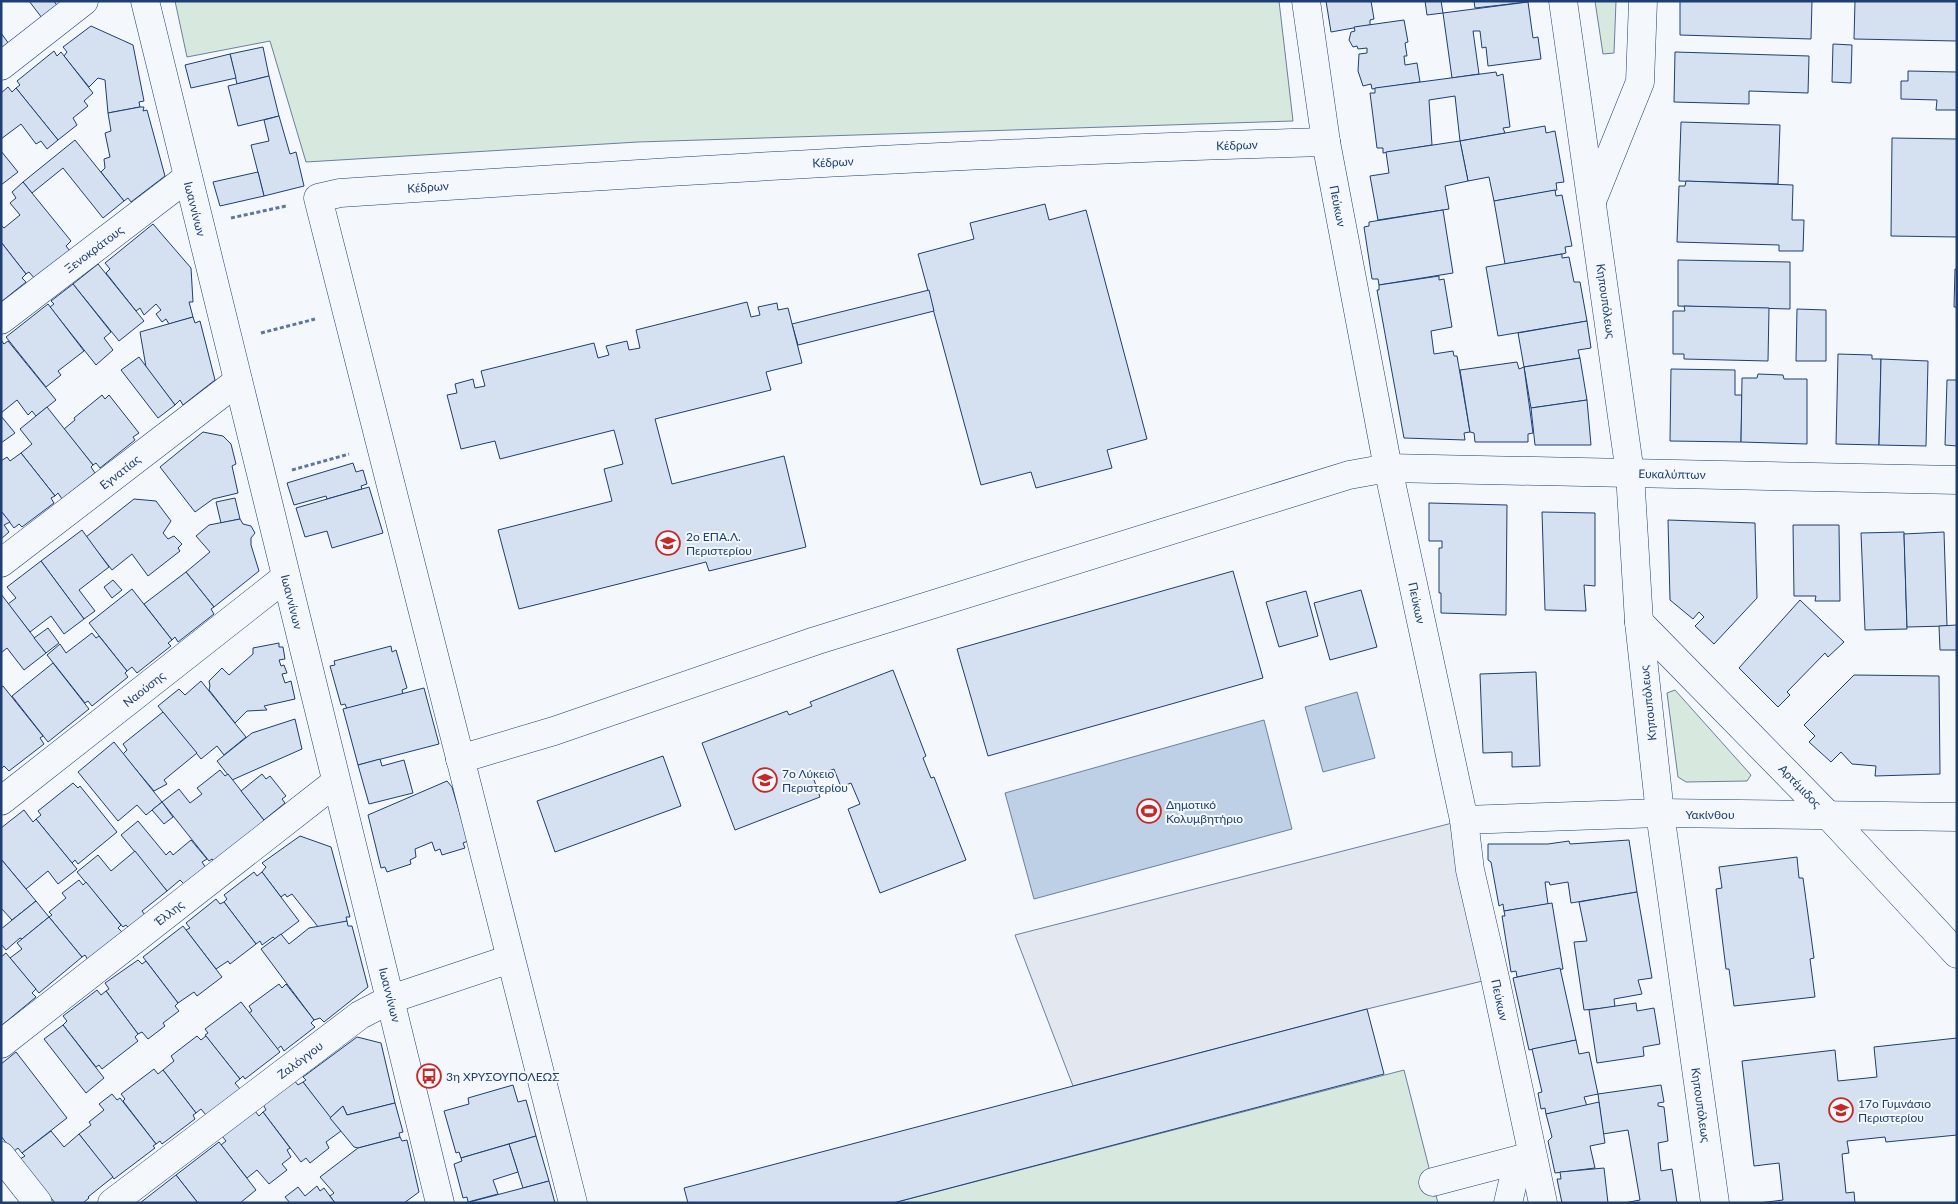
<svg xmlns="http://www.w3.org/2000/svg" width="1958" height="1204" font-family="Lato,sans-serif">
<rect width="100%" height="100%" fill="#f4f7fb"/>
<g fill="#d7e8df" stroke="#687fa3">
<polygon points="175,1 1279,1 1293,121 638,142 306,162 270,41 187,57"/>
<polygon points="1595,1 1616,1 1614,53 1603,54"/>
<polygon points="1675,690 1751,775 1747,781 1686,782 1678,777 1667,693"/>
<polygon points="1404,1070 1438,1203 893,1203"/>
</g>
<polygon fill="#e3e8f0" stroke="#687fa3" points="1464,820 1495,978 1367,1009 1073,1086 1015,935"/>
<g fill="#bed0e5" stroke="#687fa3">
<polygon points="1357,692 1375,758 1323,772 1305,707"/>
<polygon points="1264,720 1292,829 1034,899 1005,793"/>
</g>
<g fill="#d5e0f0" stroke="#1d3f73">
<polygon points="29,1 54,1 58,7 42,18"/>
<polygon points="1326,1 1371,1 1374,19 1370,20 1370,25 1331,32"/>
<polygon points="1425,1 1441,1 1443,13 1427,15"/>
<polygon points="1474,1 1528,1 1528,2 1475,8"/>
<polygon points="1680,1 1812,1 1811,39 1680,35"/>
<polygon points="1855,1 1957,1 1957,41 1854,39"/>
<polygon points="1528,2 1533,38 1538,37 1541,59 1488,66 1486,47 1482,48 1480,31 1473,31 1479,74 1452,78 1443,13"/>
<polygon points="1404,20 1408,42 1405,43 1407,56 1404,56 1405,65 1417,63 1420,82 1372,89 1371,84 1363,86 1358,71 1359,54 1367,53 1367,48 1358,49 1357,46 1353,47 1349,40 1351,32 1355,31 1354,27"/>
<polygon points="91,26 133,45 144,101 139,102 140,107 108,113 105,80 98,78 89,87 64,56 67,52 63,47"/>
<polygon points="1,33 9,44 1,58"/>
<polygon points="1833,44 1852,45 1851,83 1832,82"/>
<polygon points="263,47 269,76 237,84 230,54"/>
<polygon points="54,51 57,56 61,52 93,93 84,101 88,106 73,118 77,125 58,140 16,88 20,85 17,81"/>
<polygon points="1675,52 1809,56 1808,93 1749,91 1749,104 1674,102"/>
<polygon points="230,54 236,78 191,88 185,65"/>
<polygon points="1908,71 1957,72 1957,110 1936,110 1937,100 1901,99 1901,81 1908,81"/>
<polygon points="1496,72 1497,76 1503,74 1510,127 1503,128 1505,133 1460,141 1455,96 1429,100 1432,145 1383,153 1383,148 1377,148 1370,93 1375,93 1375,88"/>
<polygon points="269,76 279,116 238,126 228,86"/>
<polygon points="8,87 12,92 16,88 58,140 47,149 41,141 36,144 21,124 1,139 1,93"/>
<polygon points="140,107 144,107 143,111 147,110 165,176 131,202 128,198 124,201 101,172 105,168 104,159 110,157 105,133 111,131 108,113"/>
<polygon points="279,116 290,154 296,152 304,186 264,196 251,145 269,141 264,120"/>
<polygon points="1681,122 1780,125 1778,184 1679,181"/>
<polygon points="1545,126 1546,133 1555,131 1564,182 1556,183 1557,190 1494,201 1489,177 1468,181 1460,141"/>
<polygon points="1892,138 1957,139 1957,237 1891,236"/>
<polygon points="75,140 124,201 103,218 63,168 32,193 23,182"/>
<polygon points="1460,141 1468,181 1445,186 1449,209 1378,220 1370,176 1389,173 1386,152"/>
<polygon points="1,151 18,172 1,185"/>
<polygon points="258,172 264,196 220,206 213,182"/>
<polygon points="1686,181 1793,185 1792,220 1804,220 1803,251 1779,251 1779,245 1677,242 1679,186 1685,186"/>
<polygon points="23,182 71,241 66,246 70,251 35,279 29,272 26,274 1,242 1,225 4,228 20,215 10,203 16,198 12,192"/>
<polygon points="1555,190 1556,196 1562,195 1572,246 1565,247 1566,253 1562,254 1505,264 1494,201"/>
<polygon points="1045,204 1049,220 1086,210 1147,439 1107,450 1112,468 1036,488 1031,472 981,485 918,254 974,239 970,223"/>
<polygon points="1443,210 1453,273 1379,285 1378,279 1372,279 1364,227 1369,226 1369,222"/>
<polygon points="153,224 191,268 193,302 189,302 193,317 169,324 166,319 162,322 156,314 161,310 156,304 144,315 140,308 136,311 106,273 110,269 105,263"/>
<polygon points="1,242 26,274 22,278 26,282 1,302"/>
<polygon points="1562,254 1562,258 1569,257 1574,282 1580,282 1587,321 1498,336 1486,267"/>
<polygon points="1678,260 1790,262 1790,309 1678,306"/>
<polygon points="98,264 144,321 119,341 73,284"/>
<polygon points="1955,269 1957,269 1957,307 1954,307"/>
<polygon points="1439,276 1439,280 1444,279 1452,327 1431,331 1434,354 1453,351 1454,356 1457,356 1470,432 1464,433 1465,440 1404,438 1377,290 1379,290 1379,285"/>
<polygon points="73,284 111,332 104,338 113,350 96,365 50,307 54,304 51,301"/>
<polygon points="929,290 934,311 798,345 792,324"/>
<polygon points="747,302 751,317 760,315 758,307 777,303 778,310 788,308 802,363 766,372 771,390 655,419 672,484 784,456 806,547 709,571 706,562 519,609 498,530 612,501 604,469 623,464 614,430 500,459 495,441 461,449 447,395 457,393 455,384 473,379 475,388 485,386 481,371 594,343 598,358 609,355 606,346 627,341 629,350 640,348 636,330"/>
<polygon points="48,304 84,351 58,371 61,375 46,387 6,337"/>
<polygon points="1684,306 1769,308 1768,361 1684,359 1684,354 1673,354 1673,311 1685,311"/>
<polygon points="1797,309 1826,310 1826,361 1796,361"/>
<polygon points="193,317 195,323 200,321 215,380 183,405 180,400 175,405 146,367 140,332"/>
<polygon points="1587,321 1591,348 1578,350 1580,358 1524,367 1518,333"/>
<polygon points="1,340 4,344 8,341 56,400 36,416 32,411 28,415 17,400 1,413"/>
<polygon points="1838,354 1872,355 1872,359 1881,359 1879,445 1836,444"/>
<polygon points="139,357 175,405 158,418 121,370"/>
<polygon points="1580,358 1587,400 1531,408 1524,367"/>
<polygon points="1881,359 1928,361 1926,446 1879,445"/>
<polygon points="1517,362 1519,369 1524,367 1533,433 1528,434 1528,442 1475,442 1474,433 1470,432 1460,370"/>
<polygon points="1671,369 1735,370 1735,395 1742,395 1741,442 1670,441"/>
<polygon points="1758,374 1783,375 1784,379 1807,379 1807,444 1741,442 1742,378 1757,378"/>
<polygon points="1947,380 1957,380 1957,446 1945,445"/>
<polygon points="102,395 105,399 109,395 139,433 133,437 135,440 100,468 96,463 93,465 64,429 75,420 74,418"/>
<polygon points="1587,400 1591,445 1535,445 1531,408"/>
<polygon points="47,407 93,465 91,467 95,473 62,499 58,493 55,496 21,453 32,444 20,429"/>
<polygon points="1,416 15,433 1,443"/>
<polygon points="203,432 223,436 231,444 236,464 232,466 238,493 213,499 195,512 160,467"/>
<polygon points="21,453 55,496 51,498 54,503 22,527 19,524 14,528 1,511 1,461 7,457 10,461"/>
<polygon points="353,463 356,472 363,470 367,484 361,486 362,489 327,499 326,496 294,505 287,483"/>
<polygon points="369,487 383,533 332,548 327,531 305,537 296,508"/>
<polygon points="235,498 240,519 221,523 216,502"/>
<polygon points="134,499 156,501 171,521 163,533 168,539 174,536 182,544 178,548 180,551 148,576 132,554 112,570 86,537"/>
<polygon points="1429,503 1507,505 1506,615 1441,613 1441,593 1439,593 1439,548 1442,548 1442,541 1429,541"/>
<polygon points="1,511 10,522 4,525 9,532 1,539"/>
<polygon points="1542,512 1595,513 1595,586 1584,585 1586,611 1545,610"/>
<polygon points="240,519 243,524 251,526 255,533 251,538 251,545 259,571 214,607 186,572 210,552 196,536 209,525"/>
<polygon points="1668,520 1755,523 1757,598 1714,644 1695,626 1704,617 1699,612 1693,619 1670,600"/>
<polygon points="1793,525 1839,525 1840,601 1815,601 1816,596 1794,596"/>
<polygon points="82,530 109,567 79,590 95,611 84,619 41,561"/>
<polygon points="1904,532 1907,629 1865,630 1861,533"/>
<polygon points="1944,532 1947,626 1907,627 1904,534"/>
<polygon points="41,561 84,619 64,634 51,616 30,632 8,604 16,598 7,587"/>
<polygon points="1233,571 1263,678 988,756 957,649"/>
<polygon points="186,572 214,607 211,609 214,614 178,642 175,637 172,640 144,604"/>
<polygon points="113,580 122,590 112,598 104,587"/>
<polygon points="132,589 172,640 168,643 171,646 137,673 132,667 127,671 89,623"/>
<polygon points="1361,590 1377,647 1330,660 1314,603"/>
<polygon points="1306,591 1318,636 1279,647 1266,602"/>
<polygon points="1,594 46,653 24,670 7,648 1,653"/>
<polygon points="1800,600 1844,642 1828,657 1825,653 1787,692 1790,695 1778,707 1739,668"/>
<polygon points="1957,625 1957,650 1940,650 1939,626"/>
<polygon points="48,628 59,643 46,653 34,638"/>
<polygon points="92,633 96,638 99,636 127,671 125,673 128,677 92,706 88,701 85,703 47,655 60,644 66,653"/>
<polygon points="279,643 279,647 283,647 285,659 279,660 281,666 284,665 287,673 282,674 285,683 291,681 295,699 264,706 267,710 247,711 235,723 209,690 210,686 209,681 222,668 229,675 253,654 253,648"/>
<polygon points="391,646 392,652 396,650 407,688 402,690 403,694 347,709 345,704 341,705 330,666 335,665 334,661"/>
<polygon points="53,663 89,709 48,742 12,696"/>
<polygon points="893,670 926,756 923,758 931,778 934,777 966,860 880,893 848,809 860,804 851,783 841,787 834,769 813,777 820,797 735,830 702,743 787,711 789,715 812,706 810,702"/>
<polygon points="1536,672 1540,766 1512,767 1512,752 1483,753 1480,674"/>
<polygon points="1854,675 1939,676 1940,774 1875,776 1876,766 1852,764 1841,752 1831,762 1809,742 1815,736 1804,725"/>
<polygon points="201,681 246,737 224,755 217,746 201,759 158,706 179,689 185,695"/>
<polygon points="3,686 43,736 40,738 44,744 9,771 4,766 1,769 1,687"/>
<polygon points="424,688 439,744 358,765 343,709"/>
<polygon points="163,712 197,753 164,780 167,784 154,791 123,754 127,750 123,744"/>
<polygon points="295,719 302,749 232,780 217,761 252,733"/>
<polygon points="114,742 162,802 146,815 137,805 118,821 78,772"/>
<polygon points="663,756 681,806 555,852 537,801"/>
<polygon points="380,759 382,766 404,760 413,793 369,804 358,765"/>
<polygon points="220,770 225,776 228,774 264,820 259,825 261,828 216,864 212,859 209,861 162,802 179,789 190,803 202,794 197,788"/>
<polygon points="262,774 266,779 270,776 286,796 282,799 285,803 264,820 241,791"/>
<polygon points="447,781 452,787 468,841 463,843 465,848 442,855 440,849 435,851 432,842 415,849 416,857 410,860 411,864 387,872 385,867 381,868 368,815"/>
<polygon points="73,783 78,788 80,786 117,832 78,864 75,860 72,863 36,819 41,815 38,811"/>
<polygon points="162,802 173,817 164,824 152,810"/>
<polygon points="24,810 33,822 36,819 77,869 58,884 48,871 26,889 1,859 1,828"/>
<polygon points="138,821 166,855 170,851 173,855 191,840 207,859 202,862 206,868 185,885 180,880 167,891 121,835"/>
<polygon points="300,836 331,847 350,917 346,917 347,921 319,928 292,894 287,897 285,894 281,897 262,872 266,867 262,863"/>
<polygon points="1629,840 1637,892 1571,903 1568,882 1550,885 1549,882 1545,882 1548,904 1504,911 1503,904 1499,906 1491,862 1488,860 1488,844 1548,844 1569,841 1570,844"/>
<polygon points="135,851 167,891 142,911 145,915 129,928 126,925 123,927 77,872 98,855 111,871"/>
<polygon points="1797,857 1799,878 1803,878 1814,958 1810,959 1815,997 1734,1006 1729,969 1726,969 1716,889 1722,888 1719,867"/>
<polygon points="1,859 36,901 12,920 1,908"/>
<polygon points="254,872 257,876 262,872 299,921 275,939 273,937 262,945 260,941 256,944 224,902 227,899 224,895"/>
<polygon points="79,880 83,885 86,882 121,925 118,928 122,932 88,960 85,955 82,957 49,917 52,915 49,912 66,898 62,893"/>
<polygon points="1637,892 1652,978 1638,980 1642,994 1614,999 1615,1007 1584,1010 1574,942 1587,941 1579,902"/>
<polygon points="216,899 220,904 224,902 256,944 230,964 228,961 216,969 186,930 190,928 186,923"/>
<polygon points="36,901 49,917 22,939 20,938 6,950 1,944 1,929"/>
<polygon points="1552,903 1563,969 1517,977 1516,971 1511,972 1502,916 1505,916 1504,911"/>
<polygon points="49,917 82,957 39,993 10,958 22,949 17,943"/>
<polygon points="347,921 348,926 352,926 368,987 324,1022 320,1018 314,1020 261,949 281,934 289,944 309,928"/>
<polygon points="183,926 222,977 197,996 194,992 178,1003 143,957"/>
<polygon points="6,953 36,989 32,993 36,997 1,1026 1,957"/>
<polygon points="138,960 142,964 146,961 178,1003 175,1006 179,1011 163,1023 165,1026 148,1039 142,1032 138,1034 106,991 109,989 105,983"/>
<polygon points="1560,968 1576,1040 1529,1050 1513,978"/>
<polygon points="279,984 282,988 286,984 314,1020 311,1023 315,1027 284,1051 281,1046 277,1049 249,1013 252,1011 249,1006"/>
<polygon points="97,990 101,995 106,991 138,1034 135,1037 138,1041 102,1069 99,1065 96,1067 63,1025 67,1021 63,1016"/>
<polygon points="241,1002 280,1052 245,1079 243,1076 240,1079 205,1035 208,1033 205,1029"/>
<polygon points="1636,1003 1637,1011 1654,1008 1660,1044 1643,1047 1644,1056 1597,1063 1589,1010"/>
<polygon points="1367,1009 1384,1074 893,1203 688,1203 684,1188"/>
<polygon points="63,1025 104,1078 86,1093 44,1039"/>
<polygon points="197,1036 201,1040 206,1036 240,1079 235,1083 240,1089 206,1115 201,1109 196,1113 163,1070 174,1061 171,1056"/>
<polygon points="357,1037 381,1043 395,1103 347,1115 343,1106 330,1118 303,1082 306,1080 303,1077"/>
<polygon points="1957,1038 1957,1135 1886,1142 1885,1137 1847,1141 1849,1153 1842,1154 1846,1193 1854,1192 1855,1203 1759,1203 1783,1200 1779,1163 1754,1166 1742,1061 1835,1050 1838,1081 1877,1077 1874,1047"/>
<polygon points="1576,1040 1579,1054 1589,1052 1598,1094 1584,1097 1587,1106 1546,1114 1545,1108 1541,1109 1538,1093 1542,1092 1532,1049"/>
<polygon points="16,1052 67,1118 22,1153 18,1148 13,1152 1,1136 1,1064"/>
<polygon points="154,1069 158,1074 163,1070 196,1113 193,1115 195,1119 162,1144 160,1141 156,1144 123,1101 125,1099 121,1094"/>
<polygon points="294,1080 298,1085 303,1082 341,1131 326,1142 329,1148 310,1163 306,1158 301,1162 263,1112 266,1110 263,1104"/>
<polygon points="513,1085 518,1102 526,1100 536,1136 461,1158 459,1152 456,1153 444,1111 469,1104 468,1098"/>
<polygon points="1661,1085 1664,1102 1658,1103 1658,1106 1664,1107 1668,1141 1658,1143 1661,1171 1672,1169 1677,1203 1624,1203 1640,1200 1628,1130 1603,1134 1598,1094"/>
<polygon points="112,1094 117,1100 120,1098 156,1144 153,1146 155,1148 114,1179 79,1134 91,1125 89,1122 104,1110 99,1104"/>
<polygon points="1599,1102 1605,1143 1590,1146 1595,1168 1555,1173 1548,1141 1552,1137 1546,1114"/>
<polygon points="395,1103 403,1132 399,1133 400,1137 358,1148 354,1147 330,1118 343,1106 347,1115"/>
<polygon points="255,1111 259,1116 263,1112 290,1148 287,1150 291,1157 282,1164 287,1170 269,1184 257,1170 247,1178 221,1145 226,1141 222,1136"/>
<polygon points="51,1131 64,1147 79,1134 113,1177 88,1197 89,1198 83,1203 55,1203 20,1159 25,1156 22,1153"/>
<polygon points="536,1136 549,1181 523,1188 509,1144"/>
<polygon points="400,1137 402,1141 407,1140 419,1192 404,1203 335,1203 330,1196 334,1193 320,1177 358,1148"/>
<polygon points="219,1142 256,1190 240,1203 198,1203 176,1175"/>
<polygon points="509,1144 518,1172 493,1180 498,1194 468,1202 467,1197 463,1198 454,1164 462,1161 461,1158"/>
<polygon points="1604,1168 1608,1203 1562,1203 1557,1179 1561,1179 1560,1172"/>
<polygon points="176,1175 198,1203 140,1203"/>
<polygon points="549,1181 555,1203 466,1203 523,1188"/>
<polygon points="317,1186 320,1191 324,1188 335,1203 290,1203 285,1197 298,1187 305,1196"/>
</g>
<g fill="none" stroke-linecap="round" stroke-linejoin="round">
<g stroke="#1d3f73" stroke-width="29">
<g id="street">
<polyline points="1306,1 1326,142 1388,468 1464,820 1470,870 1495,978 1543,1203"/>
<polyline points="1,66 84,1"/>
<polyline points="1,320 188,177"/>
<polyline points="1,563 238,381"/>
<polyline points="1639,622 1827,814 1957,954"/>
<polyline points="460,759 554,731 815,641 1349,475 1388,468 1957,480"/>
<polyline points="1464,820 1660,813 1957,817"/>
<polyline points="1,1044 336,782"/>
<polyline points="1433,1182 1532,1156"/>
<polyline points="112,1203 360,1015 391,999 510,959"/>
<path d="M573 1203 318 198 340 193C668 171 997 151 1326 142"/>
<polyline points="1508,1203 1518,1160"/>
</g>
</g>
<g stroke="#1d3f73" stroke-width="29">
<g id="secondary">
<polyline points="145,1 440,1203"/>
<polyline points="1563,1 1630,473 1639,622 1660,813 1715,1203"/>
<polyline points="1592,201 1640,82 1643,1"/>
<polyline points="1,801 286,577"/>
<polyline points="1,1156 38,1203"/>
</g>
</g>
<g stroke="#5e769c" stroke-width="3" stroke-dasharray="4 2.5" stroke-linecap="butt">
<polyline points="231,218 286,206"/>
<polyline points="261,333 315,319"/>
<polyline points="292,470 349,454"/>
</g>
<use href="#street" stroke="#f4f7fb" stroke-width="28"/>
<use href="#secondary" stroke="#f4f7fb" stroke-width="28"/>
</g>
<defs>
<g id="school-ring" transform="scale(1.25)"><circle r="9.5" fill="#f4f7fb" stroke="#c62828" stroke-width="1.5"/><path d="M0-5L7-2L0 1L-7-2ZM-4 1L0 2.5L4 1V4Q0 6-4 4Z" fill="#c62828"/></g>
<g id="stadium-ring" transform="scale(1.25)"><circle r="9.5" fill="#f4f7fb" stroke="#c62828" stroke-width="1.5"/><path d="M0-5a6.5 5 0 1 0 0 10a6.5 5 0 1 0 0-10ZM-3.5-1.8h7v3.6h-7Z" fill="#c62828"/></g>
<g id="bus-ring" transform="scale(1.25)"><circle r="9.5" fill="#f4f7fb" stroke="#c62828" stroke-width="1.5"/><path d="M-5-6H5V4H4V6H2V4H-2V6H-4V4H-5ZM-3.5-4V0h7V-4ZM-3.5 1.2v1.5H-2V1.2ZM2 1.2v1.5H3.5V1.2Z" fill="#c62828"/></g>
</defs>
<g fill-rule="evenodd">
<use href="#school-ring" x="668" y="543"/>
<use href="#school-ring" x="765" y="780"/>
<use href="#stadium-ring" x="1149" y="811"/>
<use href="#bus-ring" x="429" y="1076"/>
<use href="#school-ring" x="1841" y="1110"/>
</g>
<g text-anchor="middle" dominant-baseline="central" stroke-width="4" stroke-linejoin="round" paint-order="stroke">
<g font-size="12" fill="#1d3f73" stroke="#f4f7fb">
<text transform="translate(1237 145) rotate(-2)">Κέδρων</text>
<text transform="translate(833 162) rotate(-3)">Κέδρων</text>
<text transform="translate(428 187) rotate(-4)">Κέδρων</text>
<text transform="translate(1338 206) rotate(79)">Πεύκων</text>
<text transform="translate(195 209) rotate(76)">Ιωαννίνων</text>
<text transform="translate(94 249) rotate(-37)">Ξενοκράτους</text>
<text transform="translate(1606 301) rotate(82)">Κηπουπόλεως</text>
<text transform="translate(120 472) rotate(-38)">Εγνατίας</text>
<text transform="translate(1672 474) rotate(1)">Ευκαλύπτων</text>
<text transform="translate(292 602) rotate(76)">Ιωαννίνων</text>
<text transform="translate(1417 603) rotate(78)">Πεύκων</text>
<text transform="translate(144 689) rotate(-38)">Ναούσης</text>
<text transform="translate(1648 703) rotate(-96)">Κηπουπόλεως</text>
<text transform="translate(1800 786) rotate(46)">Αρτέμιδος</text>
<text x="1710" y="814">Υακίνθου</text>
<text transform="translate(169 913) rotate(-38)">Έλλης</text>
<text transform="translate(390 995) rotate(76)">Ιωαννίνων</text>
<text transform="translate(1500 1000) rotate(78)">Πεύκων</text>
<text transform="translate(300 1060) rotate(-37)">Ζαλόγγου</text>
<text transform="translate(1701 1105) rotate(82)">Κηπουπόλεως</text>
</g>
<g font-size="12" fill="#1d3f73" stroke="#f4f7fb" text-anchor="start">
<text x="686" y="536">2ο ΕΠΑ.Λ.<tspan x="686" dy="14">Περιστερίου</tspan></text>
<text x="782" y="773">7ο Λύκειο<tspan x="782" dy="14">Περιστερίου</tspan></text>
<text x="1166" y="804">Δημοτικό<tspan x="1166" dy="14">Κολυμβητήριο</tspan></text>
<text x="446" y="1076">3η ΧΡΥΣΟΥΠΟΛΕΩΣ</text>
<text x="1858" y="1103">17ο Γυμνάσιο<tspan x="1858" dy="14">Περιστερίου</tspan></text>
</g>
</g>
<rect width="1958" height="1204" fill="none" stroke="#1d3f73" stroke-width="5"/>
</svg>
